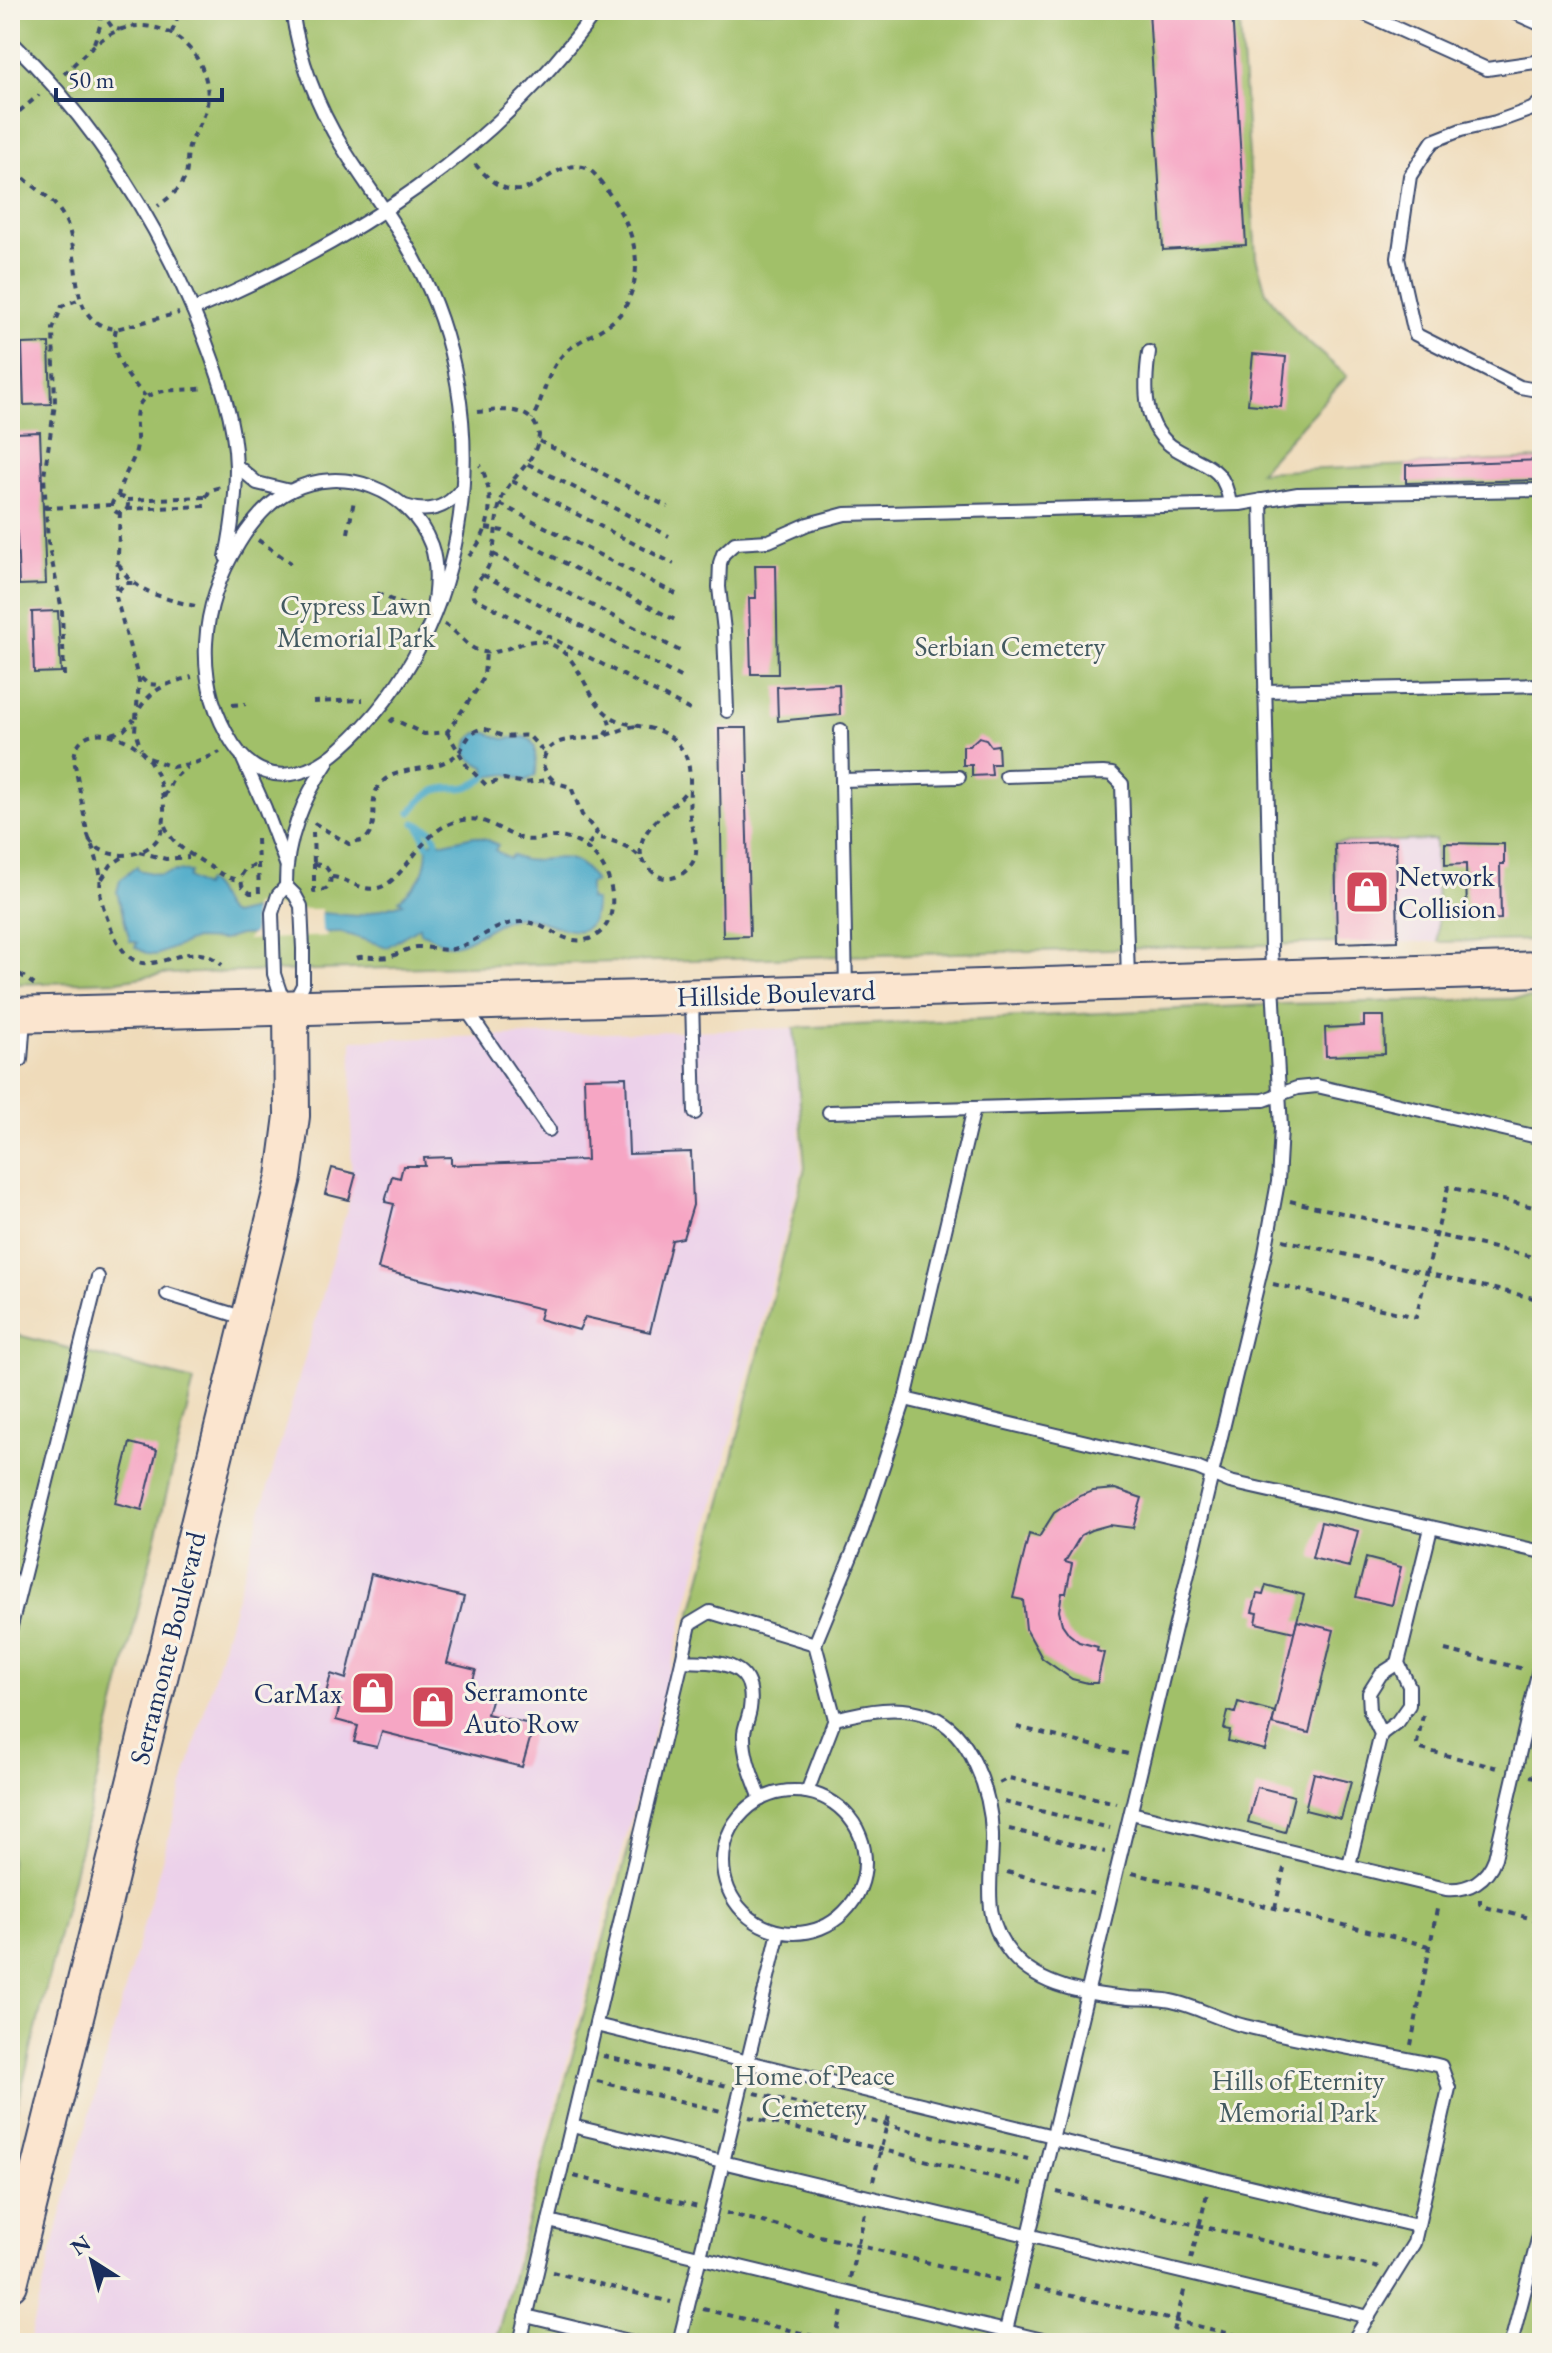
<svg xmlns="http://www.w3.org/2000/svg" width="1552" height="2353" font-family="'EB Garamond',serif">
<rect width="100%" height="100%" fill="#f7f3e8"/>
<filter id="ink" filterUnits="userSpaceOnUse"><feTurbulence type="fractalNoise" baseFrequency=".0125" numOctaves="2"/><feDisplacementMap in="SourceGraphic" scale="16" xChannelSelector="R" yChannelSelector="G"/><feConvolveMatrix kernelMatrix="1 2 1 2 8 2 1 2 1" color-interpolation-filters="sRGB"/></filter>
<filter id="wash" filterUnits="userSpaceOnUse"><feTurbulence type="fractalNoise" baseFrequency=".006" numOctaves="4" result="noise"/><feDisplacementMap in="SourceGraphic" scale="32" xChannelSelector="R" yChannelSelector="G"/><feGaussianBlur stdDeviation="1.8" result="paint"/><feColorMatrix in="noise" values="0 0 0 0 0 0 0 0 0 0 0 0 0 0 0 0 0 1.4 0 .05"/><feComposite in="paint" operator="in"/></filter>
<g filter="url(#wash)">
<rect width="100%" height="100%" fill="#efdbba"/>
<g fill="#ecd1ea">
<polygon points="1436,840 1438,942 1337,943 1334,843"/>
<polygon points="794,1028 802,1169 493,2343 29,2343 60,2219 351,1195 352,1040"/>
</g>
<g fill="#a1c069" stroke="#5e7864" stroke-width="2">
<polygon points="10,10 1239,10 1256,257 1266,292 1295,331 1347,376 1259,472 1542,459 1542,940 1438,942 1435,840 1334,843 1337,943 163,974 117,981 10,984"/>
<polygon points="1542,998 1542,2343 495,2343 723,1497 805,1168 794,1028 1282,1004"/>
<polygon points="10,1333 194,1381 10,2136"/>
</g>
<g fill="#49a9c8" stroke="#326c93" stroke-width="2">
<path d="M477 733H488L503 739 524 737 531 740 535 747C534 757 539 768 535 776L525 781 508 774 486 777 485 767 472 760 466 752 469 740Z"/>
<path d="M473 836 486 839 498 845 495 850 509 859 512 855C538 873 570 837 595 882L589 883V899L595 900C596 958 546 915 518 917 495 919 469 947 448 945 438 944 431 934 420 933L419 927 387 947 340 932 239 935 223 940 195 939 156 955 148 954 135 947 137 943 130 941 117 892 120 880 137 866 138 870 160 875 176 871 190 872 188 878 203 887 206 881C221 890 218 909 232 915L262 908 357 916 403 903 399 900C421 882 427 871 427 845L436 840 444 843Z"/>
</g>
<polygon fill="#efdbba" points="268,904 292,909 321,909 322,930 329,936 246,940 254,932 253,905"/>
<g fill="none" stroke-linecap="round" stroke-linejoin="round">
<g stroke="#49a9c8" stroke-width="7">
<path d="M411 812C442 770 456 802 486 777"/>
<polyline points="415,823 431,830 436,840"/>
<polyline points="419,825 427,845"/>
</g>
</g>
<g id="blocks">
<g fill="#f6a6c4">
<polygon points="1149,10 1232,10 1246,245 1163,250"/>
<polygon points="49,343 51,404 24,405 22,344"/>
<polygon points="1253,354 1286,357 1281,407 1248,404"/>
<polygon points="40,432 46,584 19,585 13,433"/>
<polygon points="1542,460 1542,480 1406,483 1406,465"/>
<polygon points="755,565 776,565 778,674 751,674 749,598 756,598"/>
<polygon points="58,611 61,672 34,673 32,612"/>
<polygon points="839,684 840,715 778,721 777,687"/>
<polygon points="719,728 747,728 748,772 745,772 750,936 723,937"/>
<polygon points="979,737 986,739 991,746 998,745 999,764 991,764 992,775 972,776 972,765 963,765 963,746 969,746"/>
<polygon points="1396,842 1398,941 1337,943 1335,844"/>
<polygon points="1445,843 1504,844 1504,864 1500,864 1501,919 1467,920 1466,864 1445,865"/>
<polygon points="1364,1016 1384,1016 1385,1054 1326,1056 1325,1028 1364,1026"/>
<polygon points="626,1077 629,1154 691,1152 693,1205 683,1238 672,1240 650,1332 585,1317 579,1330 539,1319 542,1309 378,1269 394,1204 385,1202 392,1176 400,1178 403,1166 425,1166 424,1158 451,1157 451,1165 587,1160 584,1078"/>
<polygon points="332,1168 356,1174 349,1200 325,1194"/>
<polygon points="130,1443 157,1450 142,1510 115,1503"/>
<polygon points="1115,1489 1142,1498 1133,1528 1109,1525 1091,1530 1081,1535 1065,1562 1072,1564 1066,1593 1062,1593 1059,1611 1062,1624 1069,1634 1079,1642 1098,1647 1097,1651 1104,1653 1097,1683 1088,1683 1072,1679 1042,1658 1026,1629 1023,1600 1013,1598 1029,1534 1039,1537 1054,1513 1080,1496 1093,1491"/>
<polygon points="1321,1522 1358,1531 1349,1567 1312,1558"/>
<polygon points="1366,1558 1401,1567 1392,1605 1356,1597"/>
<polygon points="371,1574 464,1597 447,1663 476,1670 471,1687 493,1693 487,1714 534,1725 522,1767 382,1732 377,1747 354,1742 358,1726 336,1720 341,1701 325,1697 331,1674 346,1679"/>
<polygon points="1266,1585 1304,1595 1294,1632 1256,1623 1258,1613 1252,1612 1257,1594 1263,1595"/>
<polygon points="1297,1621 1334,1630 1309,1733 1272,1724"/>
<polygon points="1238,1702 1275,1712 1265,1750 1228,1741 1230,1730 1224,1729 1228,1711 1235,1713"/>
<polygon points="1314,1773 1351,1782 1341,1819 1305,1810"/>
<polygon points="1257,1787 1294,1796 1285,1832 1248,1822"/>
</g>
</g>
</g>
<g filter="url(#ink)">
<use href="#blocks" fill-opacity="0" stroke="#3b496c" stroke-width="2"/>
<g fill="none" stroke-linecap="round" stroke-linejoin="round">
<g stroke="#3b496c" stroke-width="16">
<g id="lane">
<path d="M292 10C299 58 317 107 343 148 366 185 394 220 415 260 498 414 476 630 340 749 306 779 262 789 233 744 192 680 200 606 239 543 252 522 268 502 290 491 342 464 410 489 431 545 439 568 436 594 431 618"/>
<polyline points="1356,10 1487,69 1542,61"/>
<polyline points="1508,10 1542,25"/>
<path d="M10 40C95 123 159 223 202 332 219 376 235 419 236 467 236 497 232 528 226 557"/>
<polyline points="1542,101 1532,109 1496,122 1461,130 1433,141 1410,176 1398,258 1415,334 1520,387 1542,391"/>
<path d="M193 310C354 242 493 153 597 10"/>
<path d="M1149 352C1144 386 1142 429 1176 449 1206 467 1224 465 1230 504"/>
<polyline points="236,465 257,483 290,491"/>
<path d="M405 506C428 514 448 508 462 488"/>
<polyline points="1265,691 1542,685"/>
<polyline points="727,711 724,631 719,587 720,563 723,554 735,543 769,541 808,524 845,514 1240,504 1298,494 1542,490"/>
<polyline points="841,730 846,990"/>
<polyline points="243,759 265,808 286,864"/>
<polyline points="1006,776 1103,773 1112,774 1122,784 1128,978"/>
<polyline points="842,780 959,777"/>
<path d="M286 886 278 895 272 913 274 974 281 995 291 1008 303 985V949L301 906 295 895 286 886C285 843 303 798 327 763"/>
<polyline points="692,999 695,1113"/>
<polyline points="464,1006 549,1130"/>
<polyline points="21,1060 24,1018"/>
<path d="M974 1108 905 1399 862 1530 815 1644 835 1719C866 1711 899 1704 930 1716 971 1731 991 1794 992 1834 993 1879 979 1916 1012 1955 1040 1988 1088 1994 1128 1998 1142 1999 1157 1998 1171 2001 1196 2006 1219 2020 1245 2026 1309 2042 1376 2052 1441 2066L1449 2088 1414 2243 1352 2343"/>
<polyline points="829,1112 1264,1100 1297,1088 1317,1086 1542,1138"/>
<polyline points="167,1294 248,1319"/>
<polyline points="905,1399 1197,1468 1230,1482 1542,1552"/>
<polyline points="10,1630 98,1277"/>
<polyline points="1381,1734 1397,1722 1409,1705 1409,1686 1398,1663 1431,1528"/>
<circle cx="794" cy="1862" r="71"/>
<polyline points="807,1792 835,1719"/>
<path d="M761 1799C753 1778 743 1756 744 1733 745 1725 749 1717 750 1709 757 1660 717 1662 682 1661L690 1624 710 1612 815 1644"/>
<path d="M1131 1813 1446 1889C1469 1891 1487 1880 1495 1858L1542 1656"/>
<polyline points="1349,1865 1381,1734 1370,1711 1369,1693 1381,1674 1398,1663"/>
<polyline points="596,2025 1053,2136"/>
<polyline points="572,2126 1369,2317"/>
<polyline points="1052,2139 1417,2226"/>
<polyline points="549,2221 1055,2343"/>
<polyline points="526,2316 637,2343"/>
<polyline points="520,2343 682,1661"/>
<polyline points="679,2343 779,1932"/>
<polyline points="1003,2343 1264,1258 1278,1182 1281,1128 1271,948 1261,500"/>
<polyline points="1511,2343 1542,2224"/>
</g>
</g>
<g stroke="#3b496c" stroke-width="38">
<g id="secondary">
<polyline points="10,1015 644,998 1542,969"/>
<polyline points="10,2284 284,1177 292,1116 291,1008"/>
</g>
</g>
<g stroke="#3b496c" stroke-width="4" stroke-dasharray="6 6" stroke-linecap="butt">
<polyline points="101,12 112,27 120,30"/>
<polyline points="172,32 180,10"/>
<polyline points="94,43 100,26 101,11"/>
<path d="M64 74C82 57 98 37 122 29 169 14 214 58 207 105 205 119 195 130 190 144 187 152 187 160 187 168 186 186 171 196 158 206"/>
<polyline points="10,119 39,95"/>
<path d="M10 159C21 186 53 190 67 224 82 259 65 324 116 329L179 313"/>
<path d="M475 164C527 225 543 159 583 167 595 170 601 183 608 192 631 226 646 260 628 301 616 331 580 334 560 358 546 375 543 400 532 419"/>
<path d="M116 329C109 357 128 377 145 396"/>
<path d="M477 412C501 410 533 404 539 435 536 463 512 474 502 498 493 519 498 544 489 565 484 577 471 584 473 597L692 711"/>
<polyline points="539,441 668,507"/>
<polyline points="528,464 669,536"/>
<polyline points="512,481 674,564"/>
<path d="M118 497C120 479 132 467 136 450 139 438 135 429 136 418 138 382 180 393 204 388"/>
<polyline points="206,497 210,490 221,487"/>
<circle cx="120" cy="505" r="8"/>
<polyline points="127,500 206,497"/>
<polyline points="500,504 676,594"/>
<polyline points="45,508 113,505"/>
<polyline points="127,509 207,506"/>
<polyline points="120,512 116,597 139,681 135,731 141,749"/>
<polyline points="486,528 503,531 679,622"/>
<polyline points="348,533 354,500"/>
<polyline points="258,540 291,563"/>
<polyline points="493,554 682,652"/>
<path d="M469 556C492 531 496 495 480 465"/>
<path d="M119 564C130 591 169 600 195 606"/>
<polyline points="483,575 682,678"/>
<polyline points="118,591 125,583 133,583"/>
<polyline points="377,593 415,610"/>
<path d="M444 624C457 631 465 645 477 650 501 660 523 634 548 643 579 654 583 691 605 712 629 734 663 718 683 751 696 772 686 800 691 823 693 833 697 843 696 853 694 868 676 883 661 877 652 874 649 867 643 861 632 846 613 840 596 837"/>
<polyline points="64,676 62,610 48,542 44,476 55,404 53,329 62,306 80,299"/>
<polyline points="141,678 148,684 161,685"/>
<polyline points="313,702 363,700"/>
<polyline points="232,705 246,704"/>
<path d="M140 708C153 688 170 682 192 677"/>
<polyline points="390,722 393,719 424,734 447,732 478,688 484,675 486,652"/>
<polyline points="447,732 467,766 486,785 504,779 525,783 546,780 571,787 582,815 597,832 586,849"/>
<polyline points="112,734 124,730 134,719"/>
<polyline points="605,735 610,725 607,714"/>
<polyline points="149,758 172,767 195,763"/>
<polyline points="195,763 220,752"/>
<path d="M553 780C547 774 541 767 544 758 550 735 582 740 600 737 612 734 623 728 636 726"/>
<polyline points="164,797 173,779 187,767"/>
<path d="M314 823 349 844 365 840C380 824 368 805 378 787 394 763 432 775 456 755 466 747 466 732 481 729 490 728 496 735 504 736 513 738 520 734 529 736L546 754"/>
<path d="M165 826C174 847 188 852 206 864 218 871 225 879 240 880"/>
<polyline points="313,832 314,864"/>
<path d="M89 839C106 865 158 858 163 826 167 803 160 772 145 755 127 734 77 718 74 759L87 832C91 844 96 855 99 868 102 878 99 889 101 899 105 914 112 933 120 946 149 991 184 930 222 965"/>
<polyline points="257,839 259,893 250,893 242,886 241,876 246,868 258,865"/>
<polyline points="139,852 166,859 189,857"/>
<path d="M641 855C636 828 673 810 687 790"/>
<polygon points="314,864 325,866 331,874 330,885 326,889 314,891"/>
<path d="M332 877C348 878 360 892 378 888 403 882 418 837 449 824 483 810 494 830 523 839 535 842 546 836 559 837 593 841 615 874 612 907 611 921 603 934 589 939 562 947 546 920 520 922 494 923 477 943 453 949 441 952 429 946 417 947 407 948 398 955 388 957 376 959 365 954 353 959"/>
<polyline points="102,879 111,865 126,855"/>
<polyline points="10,967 36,986"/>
<polyline points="1290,1201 1542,1259"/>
<polyline points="1283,1240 1542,1300"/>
<polyline points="1273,1284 1416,1317 1448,1187 1542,1209"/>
<polyline points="1445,1650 1524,1669"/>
<polyline points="1423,1715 1417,1743 1421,1749 1498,1768"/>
<polyline points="1017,1727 1128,1754"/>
<polyline points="1530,1776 1542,1778"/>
<polyline points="999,1783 1009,1778 1116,1803"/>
<polyline points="1004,1802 1110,1828"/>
<polyline points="1009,1829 1105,1852"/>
<polyline points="1007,1872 1094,1894"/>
<polyline points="1132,1873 1429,1946"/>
<polyline points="1480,1899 1480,1904 1485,1907 1542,1921"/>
<polyline points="1275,1908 1284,1868"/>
<polyline points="1411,2045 1438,1904"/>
<polyline points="603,2056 727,2086"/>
<polyline points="597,2081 721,2111"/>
<polyline points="755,2093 1028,2159"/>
<polyline points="749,2117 1022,2184"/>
<polyline points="574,2176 698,2207"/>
<polyline points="873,2181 890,2112"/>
<polyline points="1057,2192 1379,2268"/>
<polyline points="726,2213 999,2280"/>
<polyline points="1191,2259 1207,2194"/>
<polyline points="552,2272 671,2302"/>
<polyline points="850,2278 865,2213"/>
<polyline points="1034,2287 1269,2343"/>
<polyline points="703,2309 842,2343"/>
<polyline points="835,2341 843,2306"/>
<polyline points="1171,2343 1185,2287"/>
</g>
<use href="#lane" stroke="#fff" stroke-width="12"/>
<use href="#secondary" stroke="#fbe5cf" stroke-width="34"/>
</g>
</g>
<defs>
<g id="shop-square" transform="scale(2.3)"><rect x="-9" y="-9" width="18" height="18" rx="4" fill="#d1495b" stroke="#f7f3e8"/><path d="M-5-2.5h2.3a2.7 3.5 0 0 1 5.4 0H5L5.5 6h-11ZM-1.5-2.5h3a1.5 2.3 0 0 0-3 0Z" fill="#fff"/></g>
</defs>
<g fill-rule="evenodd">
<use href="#shop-square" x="1367" y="892"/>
<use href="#shop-square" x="373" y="1693"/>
<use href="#shop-square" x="433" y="1707"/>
</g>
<g text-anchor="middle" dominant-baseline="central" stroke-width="6" stroke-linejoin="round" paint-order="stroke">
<g font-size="28" fill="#435a61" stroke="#f7f3e8">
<text x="356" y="605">Cypress Lawn<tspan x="356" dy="32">Memorial Park</tspan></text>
<text x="1010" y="646">Serbian Cemetery</text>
<text x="814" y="2075">Home of Peace<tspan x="814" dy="32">Cemetery</tspan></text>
<text x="1298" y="2080">Hills of Eternity<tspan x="1298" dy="32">Memorial Park</tspan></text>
</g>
<g font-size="28" fill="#1b2f5e" stroke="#f7f3e8" text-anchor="start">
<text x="1398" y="876">Network<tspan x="1398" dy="32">Collision</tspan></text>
<text x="464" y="1691">Serramonte<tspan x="464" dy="32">Auto Row</tspan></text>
<text x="342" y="1693" text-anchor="end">CarMax</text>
</g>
<g font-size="28" fill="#1b2f5e" stroke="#f7f3e8">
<text transform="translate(776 993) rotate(-2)">Hillside Boulevard</text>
<text transform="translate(167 1648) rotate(-76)">Serramonte Boulevard</text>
</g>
</g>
<rect width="1552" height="2353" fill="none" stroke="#f7f3e8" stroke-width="40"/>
<g transform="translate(92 2261) rotate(324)" stroke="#f7f3e8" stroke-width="6" paint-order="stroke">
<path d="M0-6L14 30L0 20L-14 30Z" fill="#1b2f5e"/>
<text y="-12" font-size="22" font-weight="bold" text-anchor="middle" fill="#1b2f5e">N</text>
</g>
<path d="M56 88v12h166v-12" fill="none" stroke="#1b2f5e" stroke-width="4"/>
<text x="68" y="88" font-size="24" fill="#1b2f5e" stroke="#f7f3e8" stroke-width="6" paint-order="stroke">50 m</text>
</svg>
